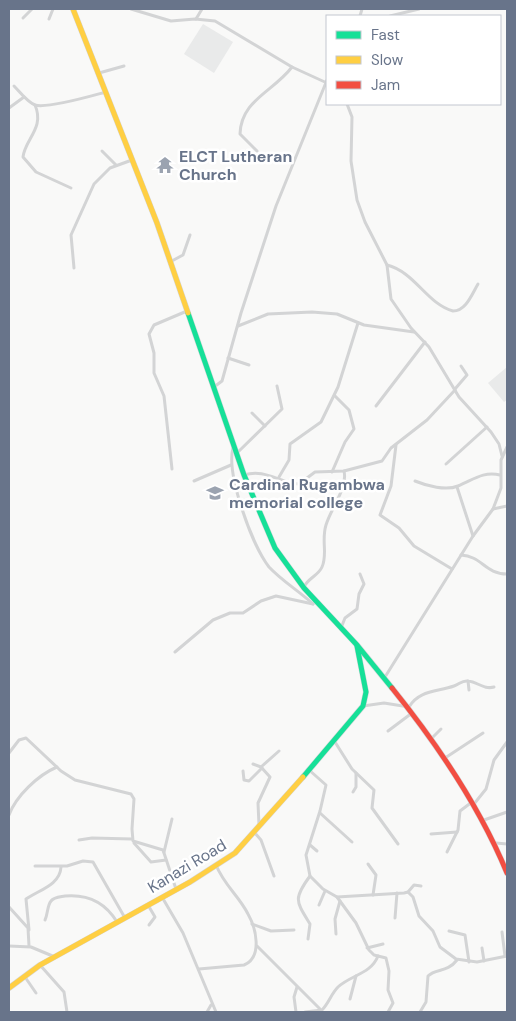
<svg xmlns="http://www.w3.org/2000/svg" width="516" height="1021" font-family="'DM Sans',sans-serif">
<rect width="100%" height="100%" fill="#f9f9f8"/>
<g fill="#e9eaea">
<polygon points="203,24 233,42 214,73 184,54"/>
<polygon points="507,367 507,400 504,402 488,383"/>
</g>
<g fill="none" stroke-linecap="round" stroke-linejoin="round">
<g stroke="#d4d6d8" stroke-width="6">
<g id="fast">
<polyline points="188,313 244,475 275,548 304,588 357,645 392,688"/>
<polyline points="303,777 363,706 366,692 357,646"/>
</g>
</g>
<g stroke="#d4d6d8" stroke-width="6">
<g id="slow">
<polyline points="73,9 157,223 188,313"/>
<polyline points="9,988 40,965 190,882 235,853 303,777"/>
</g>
</g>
<g stroke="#d4d6d8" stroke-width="6">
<path id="jam" d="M392 688C438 745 479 805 507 873"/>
</g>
<g stroke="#d3d4d5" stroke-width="3">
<polyline points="131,9 171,21 195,19 215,21 292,67 327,83"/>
<polyline points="360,16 362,9"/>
<polyline points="390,16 419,9"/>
<polyline points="23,18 32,9"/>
<polyline points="49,19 53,9"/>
<polyline points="196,19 202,9"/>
<polyline points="99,73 124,66"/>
<path d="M14 86C20 92 27 102 35 105 47 109 91 96 106 92"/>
<polyline points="347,104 352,117 351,161 357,200 365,222 387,265 391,299 411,328 429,347 459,397 491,432 499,444 502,456"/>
<path d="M35 105C45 128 25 139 23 157L36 172 71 188"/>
<polyline points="9,108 24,97"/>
<polyline points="102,151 116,165"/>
<path d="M257 151 240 134C241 100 273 92 292 67"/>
<polyline points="170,262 183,255 190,235"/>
<path d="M387 265C415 272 427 304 453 311 466 311 472 294 478 284"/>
<polyline points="74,268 71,235 94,184 110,168 132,160"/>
<polyline points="238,326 268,314 312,312 337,314 364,325 414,332"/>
<polyline points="228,358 249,365"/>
<polyline points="214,387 222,381 241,313 276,206 327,80"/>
<polyline points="455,389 467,375 461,366"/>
<polyline points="376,406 425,342"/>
<polyline points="252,413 265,426"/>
<polyline points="396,445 391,486 380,515 399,528 414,546 452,569"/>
<path d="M233 448C226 474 252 545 269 567 282 581 299 591 313 604"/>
<polyline points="237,453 282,409 277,386"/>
<polyline points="446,464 487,427"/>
<polyline points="172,469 164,396 154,373 154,353 149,334 154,325 187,311"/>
<polyline points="332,472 345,442 354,429 349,410 335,396"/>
<path d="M244 475C265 468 279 483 299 484L315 472 344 471 382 461 391 448 427 420 455 390"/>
<polyline points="279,477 289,460 290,444 321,422 338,387 358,323"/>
<polyline points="194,481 231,465"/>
<path d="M415 481C427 486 446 491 458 486 473 480 483 471 500 475"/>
<polyline points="457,487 473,536"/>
<polyline points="493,509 507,506"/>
<path d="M461 555C482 556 485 574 507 574"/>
<path d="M304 587C308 578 318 576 322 567 328 554 321 541 326 525 331 508 348 488 344 471"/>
<polyline points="341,628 345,618 357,609 359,594 364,584 360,574"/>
<polyline points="175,652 213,620 230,613 243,613 261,601 276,596 313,604"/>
<polyline points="385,677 473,536 493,509 501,488 501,460 507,447"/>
<polyline points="468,681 469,690"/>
<path d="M363 706 384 703 409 707C419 690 437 692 454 686 460 684 462 680 468 681 478 682 484 690 494 687"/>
<polyline points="388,731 412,713"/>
<polyline points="431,739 441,729"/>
<polyline points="335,742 352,769 374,790 372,808 398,844"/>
<polyline points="9,753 19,740 26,738 61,771 75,780 131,794 134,799 132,829 133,841 163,850 176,889"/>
<polyline points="445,758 483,733"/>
<polyline points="253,764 261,767 270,777 258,803 259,825"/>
<polyline points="261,767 279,751"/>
<polyline points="308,769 326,785 320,811 306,855 310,876 323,889 337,897 404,893 408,892 414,885 421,886"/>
<polyline points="243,771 244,780 249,781 262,768"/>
<polyline points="353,792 356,787 356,773"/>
<polyline points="474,804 486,789 494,760 507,742"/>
<polyline points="320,813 352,842"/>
<path d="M9 815C16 796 38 775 57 767"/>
<polyline points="484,820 507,812"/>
<polyline points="254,832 261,840 274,876"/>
<polyline points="431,834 457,832"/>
<polyline points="79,840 92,838 132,839"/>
<polyline points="134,843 151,862 166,860"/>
<polyline points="496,843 507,844"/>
<polyline points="310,845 317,851"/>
<polyline points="164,852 172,819"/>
<polyline points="447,852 458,830 460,811 472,802"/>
<polyline points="368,864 376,875 373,895"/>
<polyline points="35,866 67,866 83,861 93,862 125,918"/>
<polyline points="408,892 413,897 419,916 433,931 440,947 456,959 477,962 507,956"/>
<polyline points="162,897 183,933 216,1012"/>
<polyline points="337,897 356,923 369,950 374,955 386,958 389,971 388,990 393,1003 388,1012"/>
<polyline points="148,905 155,917 149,925"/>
<polyline points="319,905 325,891"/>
<polyline points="9,907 28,928 29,946"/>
<polyline points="395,918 397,893"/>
<path d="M45 920C48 914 47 906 51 901 54 897 60 897 65 896 88 894 105 902 117 922"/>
<polyline points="252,924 271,931 294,930"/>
<path d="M29 930 26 899C39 890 60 885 61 867"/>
<polyline points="449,931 465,935 469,962"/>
<polyline points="502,932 505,956"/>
<polyline points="336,934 335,919 340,901"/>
<path d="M308 939 310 924C296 901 293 899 310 876"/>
<polyline points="9,946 31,947 55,957"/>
<polyline points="257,946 321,1010"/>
<polyline points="367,948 383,944"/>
<polyline points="482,948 484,961"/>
<polyline points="40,965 64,992 67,1012"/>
<path d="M199 969 244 965C263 957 256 928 248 914 239 896 224 885 216 865"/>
<polyline points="25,977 36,993"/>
<polyline points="350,999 356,976"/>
<polyline points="207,1012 211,1005"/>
<polyline points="296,1012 294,997 297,987"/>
<path d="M305 1012 322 1010C329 1003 331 994 338 987 351 975 371 974 378 956"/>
<path d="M420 1012 426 1002 428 976C436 968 447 973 457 960"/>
</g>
<use href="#fast" stroke="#16e098" stroke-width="5"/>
<use href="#slow" stroke="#ffcf43" stroke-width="5"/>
<use href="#jam" stroke="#f24e42" stroke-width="5"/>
</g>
<defs>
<g id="temple-bare" transform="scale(1.35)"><path d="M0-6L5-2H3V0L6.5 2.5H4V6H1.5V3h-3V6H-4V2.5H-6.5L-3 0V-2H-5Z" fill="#9ba3b0" stroke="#fff" stroke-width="2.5" paint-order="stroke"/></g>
<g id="university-bare" transform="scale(1.35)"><path d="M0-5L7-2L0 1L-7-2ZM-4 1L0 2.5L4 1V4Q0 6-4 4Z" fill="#9ba3b0" stroke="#fff" stroke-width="2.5" paint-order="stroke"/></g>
</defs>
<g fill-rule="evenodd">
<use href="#temple-bare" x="165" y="165"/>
<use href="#university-bare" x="215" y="493"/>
</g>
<g text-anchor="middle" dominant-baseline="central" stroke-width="5" stroke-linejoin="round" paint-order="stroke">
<g font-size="16" font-weight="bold" fill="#68748a" stroke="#fff" text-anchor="start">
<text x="179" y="156">ELCT Lutheran<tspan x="179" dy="18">Church</tspan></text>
<text x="229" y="484">Cardinal Rugambwa<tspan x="229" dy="18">memorial college</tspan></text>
</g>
<g font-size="16" fill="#68748a" stroke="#fff">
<text transform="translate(187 866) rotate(-31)">Kanazi Road</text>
</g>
</g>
<rect width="516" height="1021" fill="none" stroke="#68748a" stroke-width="20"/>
<rect x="326" y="15" width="175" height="90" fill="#ffffff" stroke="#c3c7d0"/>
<rect x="336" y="31" width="25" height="8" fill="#16e098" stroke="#c3c7d0"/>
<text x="371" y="40" font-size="15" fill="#68748a">Fast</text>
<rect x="336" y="56" width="25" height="8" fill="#ffcf43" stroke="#c3c7d0"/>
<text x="371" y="65" font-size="15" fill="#68748a">Slow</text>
<rect x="336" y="81" width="25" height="8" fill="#f24e42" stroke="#c3c7d0"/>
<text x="371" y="90" font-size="15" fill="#68748a">Jam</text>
</svg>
